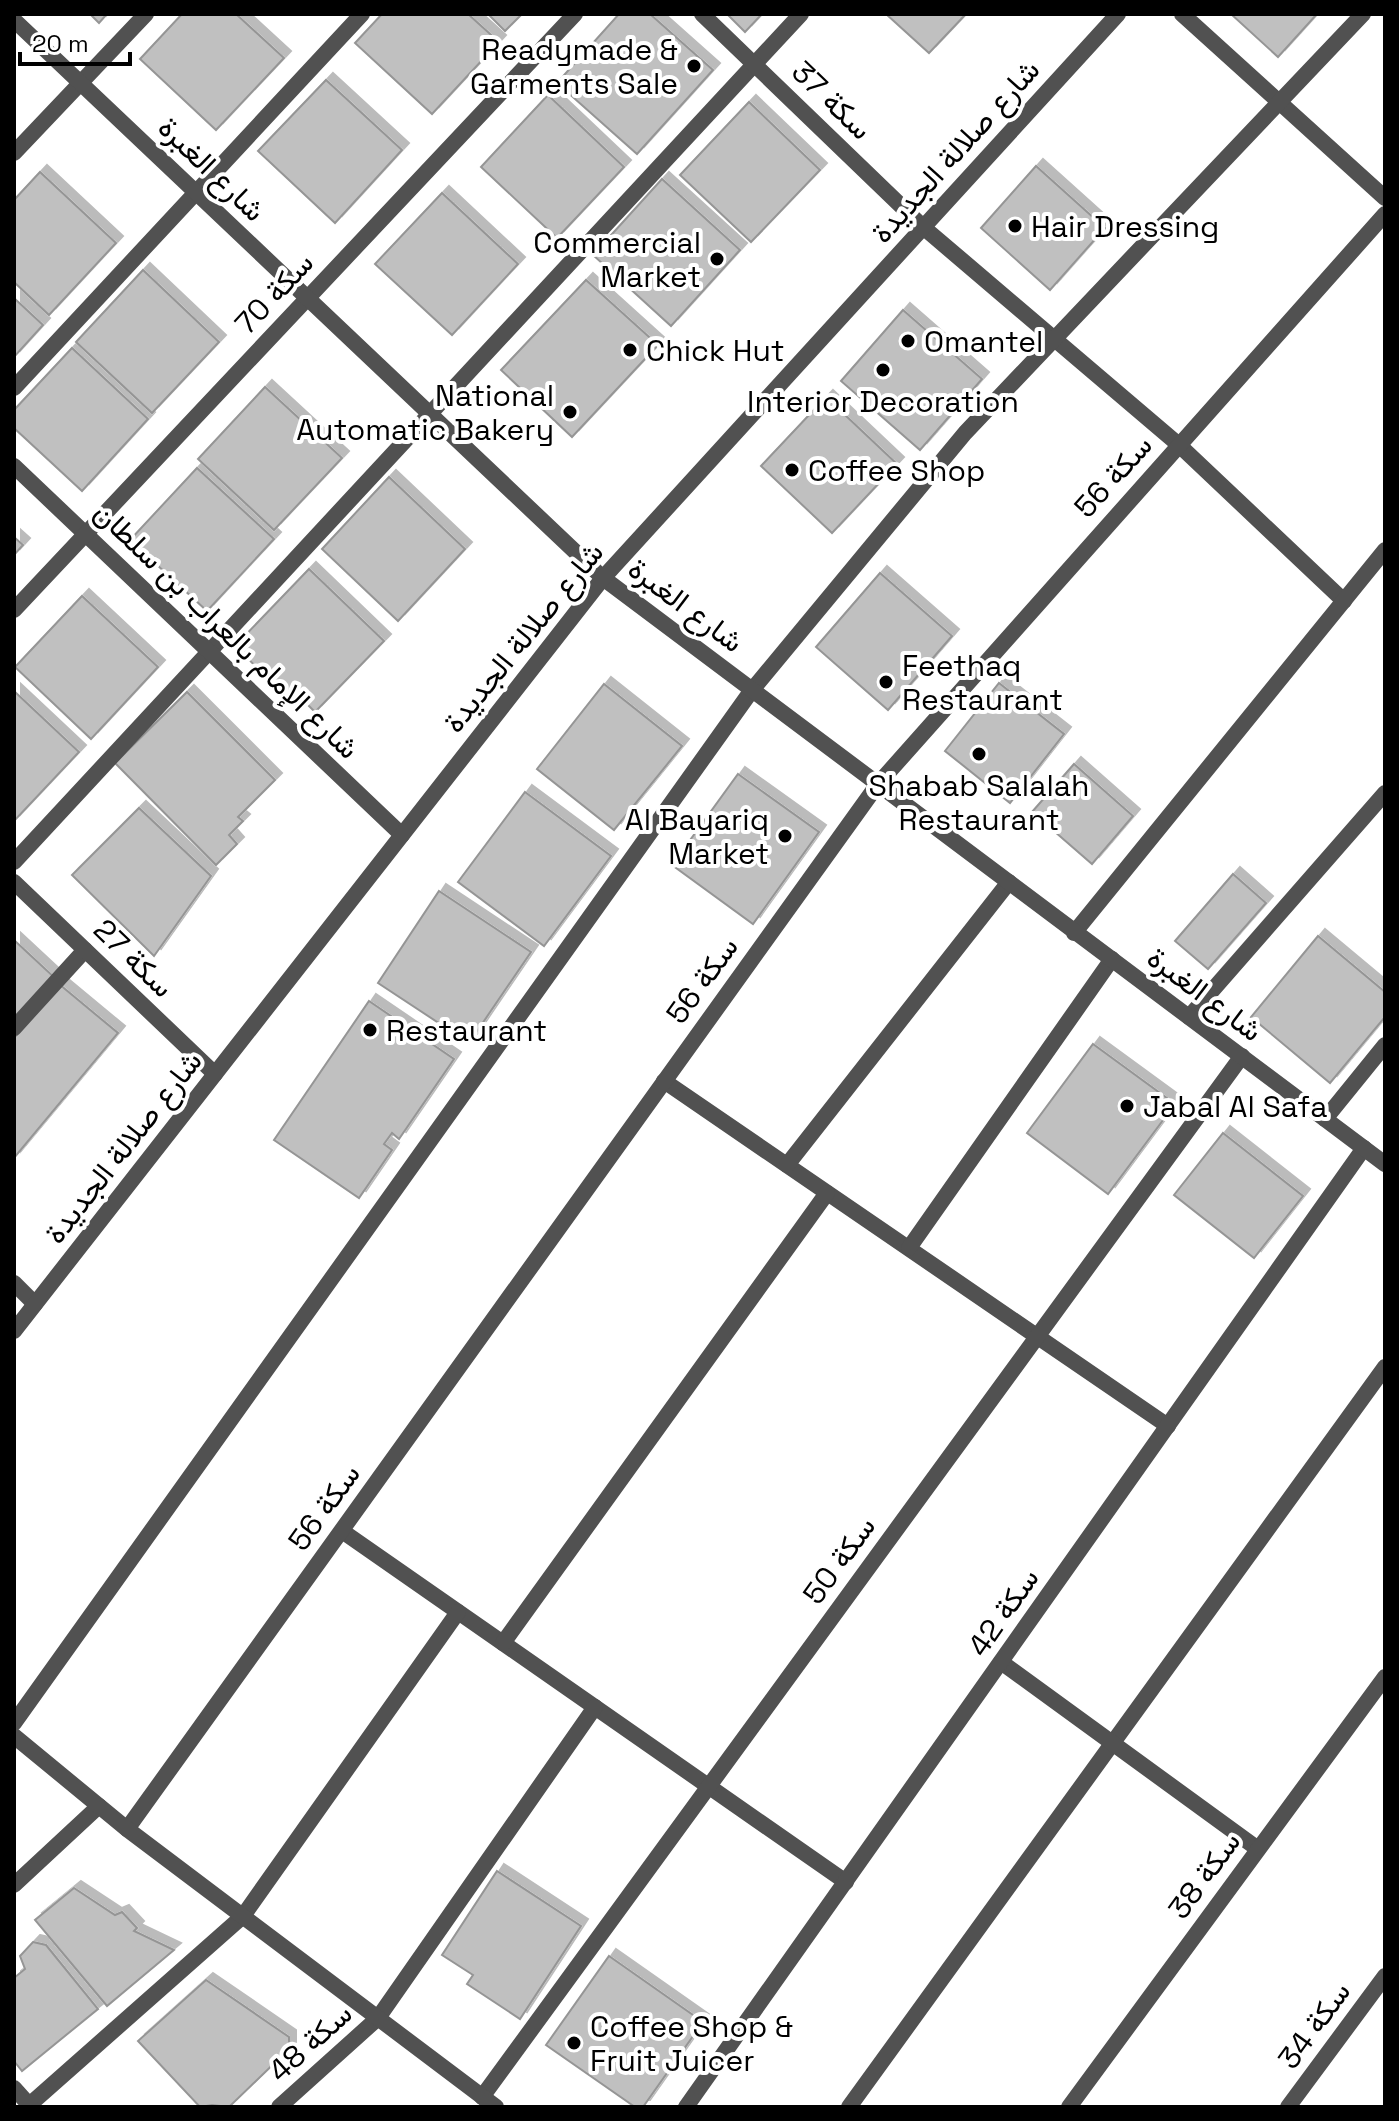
<svg xmlns="http://www.w3.org/2000/svg" width="1399" height="2121" font-family="'Space Grotesk',Vazirmatn,sans-serif">
<defs>
<filter id="shadow"><feDropShadow dx="7" dy="-7" stdDeviation="0" flood-color="#0004"/></filter>
</defs>
<rect width="100%" height="100%" fill="#fff"/>
<g fill="#c0c0c0" stroke="#959595" stroke-width="2" filter="url(#shadow)">
<polygon points="90,14 107,14 99,23"/>
<polygon points="182,14 236,14 284,58 216,130 140,59"/>
<polygon points="382,14 468,14 499,42 432,114 355,43"/>
<polygon points="488,14 522,14 505,31"/>
<polygon points="619,14 650,14 713,70 637,154 557,83"/>
<polygon points="727,14 762,14 745,32"/>
<polygon points="886,14 966,14 929,53"/>
<polygon points="1231,14 1317,14 1278,57"/>
<polygon points="326,80 402,150 335,223 258,151"/>
<polygon points="548,95 624,167 557,238 481,167"/>
<polygon points="749,102 820,170 751,242 680,175"/>
<polygon points="1036,166 1105,228 1050,290 981,228"/>
<polygon points="40,172 116,243 49,315 14,282 14,200"/>
<polygon points="662,179 740,250 671,326 593,255"/>
<polygon points="442,193 518,264 452,335 375,264"/>
<polygon points="143,270 219,342 152,413 76,342"/>
<polygon points="586,280 658,345 572,437 501,370"/>
<polygon points="14,298 43,325 14,357"/>
<polygon points="903,310 982,379 920,450 841,381"/>
<polygon points="72,348 148,419 82,491 14,428 14,410"/>
<polygon points="265,387 342,458 274,530 198,459"/>
<polygon points="826,397 897,464 832,533 761,466"/>
<polygon points="197,468 274,539 207,611 130,540"/>
<polygon points="389,477 465,549 398,621 322,549"/>
<polygon points="14,537 23,545 14,555"/>
<polygon points="309,569 384,641 315,712 302,699 296,706 235,646"/>
<polygon points="880,573 952,636 888,710 816,647"/>
<polygon points="82,596 158,667 91,739 15,667"/>
<polygon points="999,683 1064,734 1010,803 945,751"/>
<polygon points="604,684 682,746 614,830 537,769"/>
<polygon points="14,691 79,752 14,821"/>
<polygon points="187,692 275,780 238,817 243,821 229,835 237,844 216,865 115,763"/>
<polygon points="1074,764 1133,816 1092,864 1032,812"/>
<polygon points="738,774 819,832 753,924 672,865"/>
<polygon points="525,792 611,856 544,946 458,882"/>
<polygon points="139,808 211,876 154,956 72,875"/>
<polygon points="1233,874 1266,903 1208,969 1175,941"/>
<polygon points="439,891 531,952 469,1043 378,983"/>
<polygon points="1318,936 1385,992 1385,1017 1330,1083 1251,1017"/>
<polygon points="14,940 56,979 14,1025"/>
<polygon points="59,984 118,1033 14,1158 14,1038"/>
<polygon points="369,1001 454,1059 399,1139 392,1133 384,1144 392,1150 359,1198 274,1140"/>
<polygon points="1093,1044 1175,1104 1108,1194 1027,1133"/>
<polygon points="1223,1133 1303,1196 1254,1258 1174,1195"/>
<polygon points="497,1871 581,1926 520,2019 467,1984 473,1975 442,1955"/>
<polygon points="74,1888 115,1915 122,1912 137,1928 134,1931 174,1950 107,2006 35,1920"/>
<polygon points="33,1942 46,1945 98,2009 22,2071 14,2061 14,1978 25,1969 20,1956"/>
<polygon points="609,1956 703,2022 643,2107 635,2107 546,2045"/>
<polygon points="206,1980 289,2037 289,2049 229,2107 212,2105 200,2107 138,2041"/>
</g>
<g fill="none" stroke-linecap="round" stroke-linejoin="round">
<g stroke="#515151" stroke-width="16">
<polyline points="14,388 362,14"/>
<polyline points="14,862 801,14"/>
<polyline points="14,1028 85,950"/>
<polyline points="27,2107 243,1916"/>
<polyline points="849,2107 1385,1367"/>
</g>
<g stroke="#515151" stroke-width="16">
<polyline points="702,14 923,227 1179,445 1344,601"/>
<polyline points="1182,14 1385,198"/>
<polyline points="14,153 146,14"/>
<polyline points="14,466 402,835"/>
<polyline points="14,610 575,14"/>
<polyline points="14,882 215,1074"/>
<polyline points="1074,933 1385,550"/>
<polyline points="1189,1017 1385,793"/>
<polyline points="664,1081 1168,1426"/>
<polyline points="1325,1119 1385,1045"/>
<polyline points="787,1165 1009,882"/>
<polyline points="909,1248 1112,959"/>
<polyline points="14,1283 35,1304"/>
<polyline points="342,1531 846,1882"/>
<polyline points="503,1643 827,1193"/>
<polyline points="1001,1662 1258,1849"/>
<polyline points="14,1723 752,690 965,433 1363,14"/>
<polyline points="127,1829 878,784 1385,214"/>
<polyline points="14,1885 99,1806"/>
<polyline points="243,1916 458,1612"/>
<polyline points="14,2088 31,2107"/>
<polyline points="482,2097 1242,1056"/>
<polyline points="279,2107 378,2018 595,1707"/>
<polyline points="686,2107 1364,1148"/>
<polyline points="1069,2107 1385,1677"/>
<polyline points="1288,2107 1385,1976"/>
</g>
<g stroke="#515151" stroke-width="16">
<polyline points="14,20 603,578 1385,1164"/>
<polyline points="14,1331 603,578 1118,14"/>
<polyline points="14,1736 127,1829 496,2107"/>
</g>
</g>
<g fill="#000" stroke="#fff" stroke-width="3">
<circle cx="694" cy="66" r="8"/>
<circle cx="1015" cy="226" r="8"/>
<circle cx="717" cy="259" r="8"/>
<circle cx="908" cy="341" r="8"/>
<circle cx="630" cy="350" r="8"/>
<circle cx="883" cy="370" r="8"/>
<circle cx="570" cy="412" r="8"/>
<circle cx="792" cy="470" r="8"/>
<circle cx="886" cy="682" r="8"/>
<circle cx="979" cy="754" r="8"/>
<circle cx="785" cy="836" r="8"/>
<circle cx="370" cy="1030" r="8"/>
<circle cx="1127" cy="1106" r="8"/>
<circle cx="574" cy="2043" r="8"/>
</g>
<g text-anchor="middle" dominant-baseline="central" stroke-width="8" stroke-linejoin="round" paint-order="stroke">
<g font-size="30" fill="#000" stroke="#fff" text-anchor="start">
<text x="678" y="49" text-anchor="end">Readymade &amp;<tspan x="678" dy="34">Garments Sale</tspan></text>
<text x="1031" y="226">Hair Dressing</text>
<text x="701" y="242" text-anchor="end">Commercial<tspan x="701" dy="34">Market</tspan></text>
<text x="924" y="341">Omantel</text>
<text x="646" y="350">Chick Hut</text>
<text x="554" y="395" text-anchor="end">National<tspan x="554" dy="34">Automatic Bakery</tspan></text>
<text x="883" y="401" text-anchor="middle">Interior Decoration</text>
<text x="808" y="470">Coffee Shop</text>
<text x="902" y="665">Feethaq<tspan x="902" dy="34">Restaurant</tspan></text>
<text x="979" y="785" text-anchor="middle">Shabab Salalah<tspan x="979" dy="34">Restaurant</tspan></text>
<text x="769" y="819" text-anchor="end">Al Bayariq<tspan x="769" dy="34">Market</tspan></text>
<text x="386" y="1030">Restaurant</text>
<text x="1143" y="1106">Jabal Al Safa</text>
<text x="590" y="2026">Coffee Shop &amp;<tspan x="590" dy="34">Fruit Juicer</tspan></text>
</g>
<g font-size="30" fill="#000" stroke="#fff">
<text transform="translate(832 100) rotate(44)">سكة 37</text>
<text transform="translate(955 151) rotate(-48)">شارع صلالة الجديدة</text>
<text transform="translate(212 169) rotate(44)">شارع الغبرة</text>
<text transform="translate(274 293) rotate(-47)">سكة 70</text>
<text transform="translate(1113 476) rotate(-48)">سكة 56</text>
<text transform="translate(686 605) rotate(37)">شارع الغبرة</text>
<text transform="translate(227 630) rotate(44)">شارع الإمام بالعراب بن سلطان</text>
<text transform="translate(523 637) rotate(-51)">شارع صلالة الجديدة</text>
<text transform="translate(134 958) rotate(44)">سكة 27</text>
<text transform="translate(702 980) rotate(-54)">سكة 56</text>
<text transform="translate(1205 994) rotate(37)">شارع الغبرة</text>
<text transform="translate(123 1147) rotate(-52)">شارع صلالة الجديدة</text>
<text transform="translate(324 1507) rotate(-54)">سكة 56</text>
<text transform="translate(839 1560) rotate(-54)">سكة 50</text>
<text transform="translate(1003 1612) rotate(-55)">سكة 42</text>
<text transform="translate(1204 1875) rotate(-54)">سكة 38</text>
<text transform="translate(1314 2025) rotate(-54)">سكة 34</text>
<text transform="translate(310 2042) rotate(-42)">سكة 48</text>
</g>
</g>
<rect width="1399" height="2121" fill="none" stroke="#000000" stroke-width="32"/>
<path d="M20 52v12h110v-12" fill="none" stroke="#000000" stroke-width="4"/>
<text x="32" y="52" font-size="24" fill="#000000" stroke="#ffffff" stroke-width="6" paint-order="stroke">20 m</text>
</svg>
